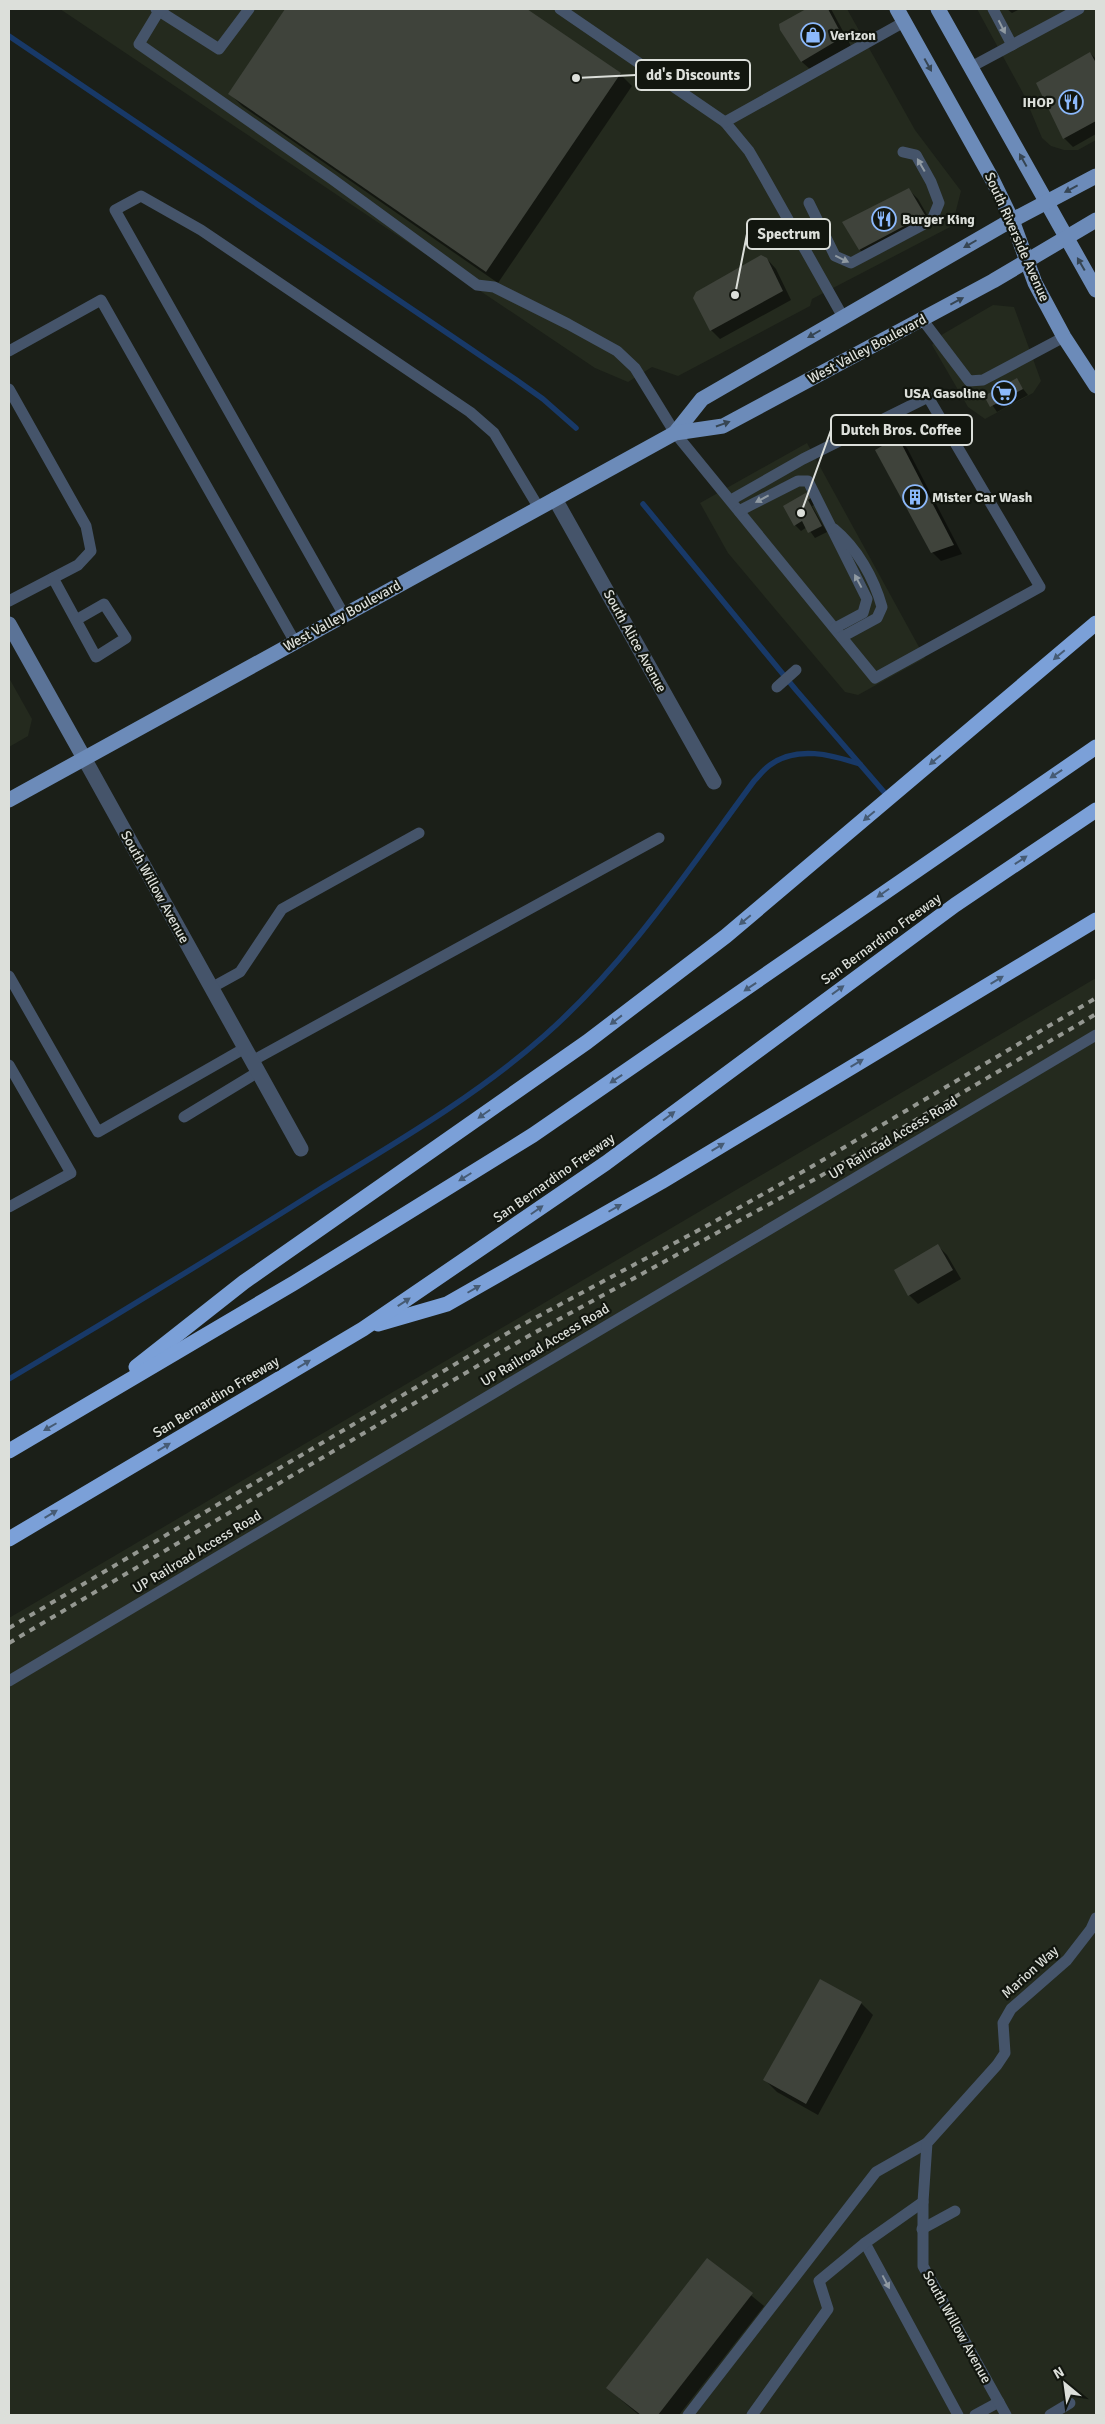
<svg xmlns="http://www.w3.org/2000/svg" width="1105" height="2424" font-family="Signika,sans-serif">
<rect width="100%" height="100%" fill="#1b1f18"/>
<g fill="#242a1e">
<polygon points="60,9 847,9 915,130 961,191 952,226 812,299 810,306 678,376 652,367 628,382 595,368"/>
<polygon points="977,9 1096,9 1096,140 1078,150 1064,150 1051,146 1042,138 1024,95"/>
<polygon points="993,305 1014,307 1041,381 1033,393 985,419 968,407 932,345 943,334"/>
<polygon points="807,443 925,658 858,695 845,692 728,553 700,503"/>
<polygon points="9,678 32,719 28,736 9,747"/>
<polygon points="1096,978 1096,2415 9,2415 9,1618"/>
</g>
<g fill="#0007">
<polygon points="286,9 525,9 620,74 632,86 498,283 242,106 230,94"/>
<polygon points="808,9 831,9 851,46 811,70 802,62 781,25"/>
<polygon points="1007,9 1020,9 1012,13"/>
<polygon points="1090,53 1096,59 1096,134 1073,147 1064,138"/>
<polygon points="909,190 918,199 933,225 869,259 860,250 844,222"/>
<polygon points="767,259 776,269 791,300 720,339 711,330"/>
<polygon points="1016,380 1028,395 997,412 986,396"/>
<polygon points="898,439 907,448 962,554 941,561 932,552"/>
<polygon points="809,493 817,503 812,506 827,532 815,538 807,527 801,531 795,525"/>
<polygon points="938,1246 947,1255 961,1279 918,1304 909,1295"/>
<polygon points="861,2003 873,2015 818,2115 777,2092 765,2080"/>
<polygon points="708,2260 764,2306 679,2415 639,2415 607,2388"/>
</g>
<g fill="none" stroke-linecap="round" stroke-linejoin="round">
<g stroke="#183968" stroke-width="5.5">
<polyline points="9,36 515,379 543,399 576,428"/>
<polyline points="643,504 796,690 884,792"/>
<path d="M9 1379C114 1317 217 1254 320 1189 397 1142 476 1096 544 1036 627 963 689 869 754 781 759 776 764 769 770 765 797 745 832 755 860 764"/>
</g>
</g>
<g fill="#3f433b">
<polygon points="285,9 527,9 621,73 486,272 228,94"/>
<polygon points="806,9 828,9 843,37 801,62 780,30 779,24"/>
<polygon points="1090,52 1096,63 1096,121 1063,139 1036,83"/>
<polygon points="909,188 925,215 859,250 842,222"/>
<polygon points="761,255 767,258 783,291 710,331 693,298 696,292"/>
<polygon points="1017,378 1023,389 990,407 984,396"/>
<polygon points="898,437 954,545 931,553 875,450"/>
<polygon points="809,491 812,497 808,500 822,526 808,533 802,521 794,526 783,506"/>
<polygon points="938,1244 953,1270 908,1296 894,1270"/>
<polygon points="820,1979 862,2002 806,2104 763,2080"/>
<polygon points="707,2258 753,2293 658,2415 641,2415 606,2388"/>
</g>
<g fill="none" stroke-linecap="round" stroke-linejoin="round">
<g stroke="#45546a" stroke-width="11">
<polyline points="156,9 219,49 249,9"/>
<polyline points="163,9 159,11 139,44 332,179 477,285 494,287 568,324 617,351 635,368 675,433 875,678 1040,587 928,397 803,459 731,500"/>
<polyline points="560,9 725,122 749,151 763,175 843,317"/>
<polyline points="993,9 1012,45"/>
<polyline points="971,67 1079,9"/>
<polyline points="725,122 904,22"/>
<polyline points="809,203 835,256 851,263 932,220 939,203 931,182 916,155 903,152"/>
<polyline points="922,319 969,381 983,380 1064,337"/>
<polyline points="9,351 101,300 295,642"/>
<polyline points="9,389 86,526 91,551 78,565 9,601"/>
<polyline points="739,511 798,481 808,481 867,599 863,613 835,628"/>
<path d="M834 529C857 548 874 578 882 607L877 618 842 637"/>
<polyline points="53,578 96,657 126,638 104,604 76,620"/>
<polyline points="344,615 115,210 141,196 201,230 470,412 494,433 539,508"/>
<polyline points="777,687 796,670"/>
<polyline points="9,976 98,1132 245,1048"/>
<polyline points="211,988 240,972 282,909 419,833"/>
<polyline points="252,1061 659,838"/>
<polyline points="9,1065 71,1173 9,1207"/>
<polyline points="184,1117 258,1072"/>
<polyline points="9,1681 1096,1035"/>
<polyline points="922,2229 955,2211"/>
<polyline points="865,2243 958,2415"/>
<polyline points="688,2415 876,2172 927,2143"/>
<polyline points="752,2415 828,2309 819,2281 865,2243 923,2202"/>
<polyline points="975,2415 999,2402"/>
<polyline points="1006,2415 923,2266 923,2202 927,2143 997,2065 1005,2053 1003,2023 1011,2009 1067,1960 1091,1929 1096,1918"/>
<polyline points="1050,2415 1070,2403"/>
</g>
<g stroke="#45546a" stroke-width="15">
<polyline points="555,499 714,782"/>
<polyline points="84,758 301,1149"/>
</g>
<polyline stroke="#5b7397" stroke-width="15" points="9,624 84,758"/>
<g stroke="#6c8bb9" stroke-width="15">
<polyline points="897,9 992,179 1012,220 1035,283 1064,337 1096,386"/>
<polyline points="938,9 1096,290"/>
<polyline points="675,433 702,399 1003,225 1096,176"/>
<polyline points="9,800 675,433 723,426 993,281 1096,220"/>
</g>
<g stroke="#7ba0d8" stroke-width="15">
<polyline points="378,1324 447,1304 661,1182 1096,920"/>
<polyline points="136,1367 244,1282 587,1042 726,936 1096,623"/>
<polyline points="9,1451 294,1283 533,1135 1096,747"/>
<polyline points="9,1539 363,1329 606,1163 955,905 1096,810"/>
</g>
<g stroke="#949791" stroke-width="4" stroke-dasharray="6 6" stroke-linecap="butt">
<polyline points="9,1628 518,1327 710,1224 811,1167 1096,998"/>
<polyline points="9,1643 523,1339 817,1178 1096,1014"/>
</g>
</g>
<defs><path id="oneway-solid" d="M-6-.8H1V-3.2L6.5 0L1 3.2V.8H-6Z" transform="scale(1.25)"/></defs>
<g fill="#909aa2">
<use href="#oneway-solid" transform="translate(1002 27) rotate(63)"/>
<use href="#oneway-solid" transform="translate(921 165) rotate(-120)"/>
<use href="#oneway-solid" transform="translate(842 259) rotate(26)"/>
<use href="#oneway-solid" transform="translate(762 499) rotate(152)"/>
<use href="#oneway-solid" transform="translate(858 581) rotate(-118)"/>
<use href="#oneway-solid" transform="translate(886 2282) rotate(62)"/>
</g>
<g fill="#364553">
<use href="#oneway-solid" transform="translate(928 65) rotate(61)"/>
<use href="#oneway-solid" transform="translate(1023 160) rotate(-119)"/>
<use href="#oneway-solid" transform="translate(1071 189) rotate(152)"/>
<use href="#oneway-solid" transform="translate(970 244) rotate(150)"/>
<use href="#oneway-solid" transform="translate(1081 264) rotate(-120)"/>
<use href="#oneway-solid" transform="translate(957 301) rotate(-28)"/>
<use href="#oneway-solid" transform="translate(814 334) rotate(150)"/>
<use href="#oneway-solid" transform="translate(723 424) rotate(-19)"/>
</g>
<g fill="#465b74">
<use href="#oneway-solid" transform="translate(1059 655) rotate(140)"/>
<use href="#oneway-solid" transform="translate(935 760) rotate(140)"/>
<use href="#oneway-solid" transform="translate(1056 774) rotate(146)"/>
<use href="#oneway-solid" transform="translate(869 816) rotate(140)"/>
<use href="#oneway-solid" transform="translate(1021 860) rotate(-34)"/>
<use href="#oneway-solid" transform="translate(883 893) rotate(145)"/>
<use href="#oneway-solid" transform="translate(745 920) rotate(140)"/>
<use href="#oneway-solid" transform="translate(997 980) rotate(-31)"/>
<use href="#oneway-solid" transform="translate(750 987) rotate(146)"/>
<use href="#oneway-solid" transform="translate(838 990) rotate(-36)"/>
<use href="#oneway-solid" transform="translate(616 1020) rotate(142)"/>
<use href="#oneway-solid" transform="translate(857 1063) rotate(-31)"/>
<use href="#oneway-solid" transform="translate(616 1079) rotate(146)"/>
<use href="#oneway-solid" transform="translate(484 1114) rotate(145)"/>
<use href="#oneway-solid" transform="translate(669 1116) rotate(-37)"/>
<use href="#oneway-solid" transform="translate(718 1147) rotate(-31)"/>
<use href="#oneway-solid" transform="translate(465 1177) rotate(148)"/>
<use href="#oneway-solid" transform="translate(615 1208) rotate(-30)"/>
<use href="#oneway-solid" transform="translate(537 1210) rotate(-35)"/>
<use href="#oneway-solid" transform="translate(474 1289) rotate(-30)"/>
<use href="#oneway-solid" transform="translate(404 1302) rotate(-33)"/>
<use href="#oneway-solid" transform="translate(304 1364) rotate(-31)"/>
<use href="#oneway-solid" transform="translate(50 1427) rotate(150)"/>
<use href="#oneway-solid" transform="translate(164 1447) rotate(-31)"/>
<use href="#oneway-solid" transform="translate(51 1514) rotate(-31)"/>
</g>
<defs>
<g id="shop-ring" transform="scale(1.25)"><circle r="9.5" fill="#12160f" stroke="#8cb9fc" stroke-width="1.5"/><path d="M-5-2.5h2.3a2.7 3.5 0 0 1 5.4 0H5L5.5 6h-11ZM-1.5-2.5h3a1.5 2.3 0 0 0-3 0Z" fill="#8cb9fc"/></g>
<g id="restaurant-ring" transform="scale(1.25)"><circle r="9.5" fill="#12160f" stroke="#8cb9fc" stroke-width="1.5"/><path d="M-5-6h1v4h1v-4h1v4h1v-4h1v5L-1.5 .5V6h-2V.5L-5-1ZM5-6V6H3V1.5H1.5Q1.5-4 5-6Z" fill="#8cb9fc"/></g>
<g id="supermarket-ring" transform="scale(1.25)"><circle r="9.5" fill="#12160f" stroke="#8cb9fc" stroke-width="1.5"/><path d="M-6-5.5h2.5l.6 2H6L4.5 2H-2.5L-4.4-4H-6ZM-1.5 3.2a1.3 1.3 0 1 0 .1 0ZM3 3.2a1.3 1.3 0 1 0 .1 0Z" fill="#8cb9fc"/></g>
<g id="building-ring" transform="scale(1.25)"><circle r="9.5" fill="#12160f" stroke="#8cb9fc" stroke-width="1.5"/><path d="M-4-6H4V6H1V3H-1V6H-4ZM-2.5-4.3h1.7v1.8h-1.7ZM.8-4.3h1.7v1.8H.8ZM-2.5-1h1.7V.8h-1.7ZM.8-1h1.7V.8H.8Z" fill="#8cb9fc"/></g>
</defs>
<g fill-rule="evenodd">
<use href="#shop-ring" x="813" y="35"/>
<use href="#restaurant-ring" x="1071" y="102"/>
<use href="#restaurant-ring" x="884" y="219"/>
<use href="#supermarket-ring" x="1004" y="393"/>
<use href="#building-ring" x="915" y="497"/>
</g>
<g text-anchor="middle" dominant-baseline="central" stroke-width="4.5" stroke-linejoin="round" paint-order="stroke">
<g font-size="14" font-weight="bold" fill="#dcdfda" stroke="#12160f" text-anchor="start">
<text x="830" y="35">Verizon</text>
<text x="1054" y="102" text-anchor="end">IHOP</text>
<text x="902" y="219">Burger King</text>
<text x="986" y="393" text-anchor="end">USA Gasoline</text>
<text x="932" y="497">Mister Car Wash</text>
</g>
<g font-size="14" fill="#dcdfda" stroke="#12160f">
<text transform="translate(1017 237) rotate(66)">South Riverside Avenue</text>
<text transform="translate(867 349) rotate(-28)">West Valley Boulevard</text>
<text transform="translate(342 616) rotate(-29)">West Valley Boulevard</text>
<text transform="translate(635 641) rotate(61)">South Alice Avenue</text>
<text transform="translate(155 887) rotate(61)">South Willow Avenue</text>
<text transform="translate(881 939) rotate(-36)">San Bernardino Freeway</text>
<text transform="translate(893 1138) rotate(-31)">UP Railroad Access Road</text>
<text transform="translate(554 1178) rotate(-35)">San Bernardino Freeway</text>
<text transform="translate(545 1345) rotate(-31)">UP Railroad Access Road</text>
<text transform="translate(216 1397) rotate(-31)">San Bernardino Freeway</text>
<text transform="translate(197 1552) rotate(-31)">UP Railroad Access Road</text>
<text transform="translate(1030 1972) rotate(-42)">Marion Way</text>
<text transform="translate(957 2327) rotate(61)">South Willow Avenue</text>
</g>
</g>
<path fill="none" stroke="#dcdfda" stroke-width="2" d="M576 78L636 75M735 295L747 234M801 513L831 430"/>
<g fill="#dcdfda" stroke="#12160f" stroke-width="2">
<circle cx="576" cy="78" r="5"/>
<circle cx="735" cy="295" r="5"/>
<circle cx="801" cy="513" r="5"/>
</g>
<g fill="#12160f" stroke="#dcdfda" stroke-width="2">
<rect x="636" y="60" width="114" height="30" rx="5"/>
<rect x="747" y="219" width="83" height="30" rx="5"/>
<rect x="831" y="415" width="141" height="30" rx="5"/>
</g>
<g font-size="15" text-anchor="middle" font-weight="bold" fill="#dcdfda">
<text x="693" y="80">dd's Discounts</text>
<text x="789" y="239">Spectrum</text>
<text x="901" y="435">Dutch Bros. Coffee</text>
</g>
<rect width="1105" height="2424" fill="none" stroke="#dcdfda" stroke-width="20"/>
<g transform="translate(1065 2384) rotate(331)" stroke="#12160f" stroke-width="4" paint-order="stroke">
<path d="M0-4L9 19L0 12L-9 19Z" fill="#dcdfda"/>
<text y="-8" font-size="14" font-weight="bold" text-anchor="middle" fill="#dcdfda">N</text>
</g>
</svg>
